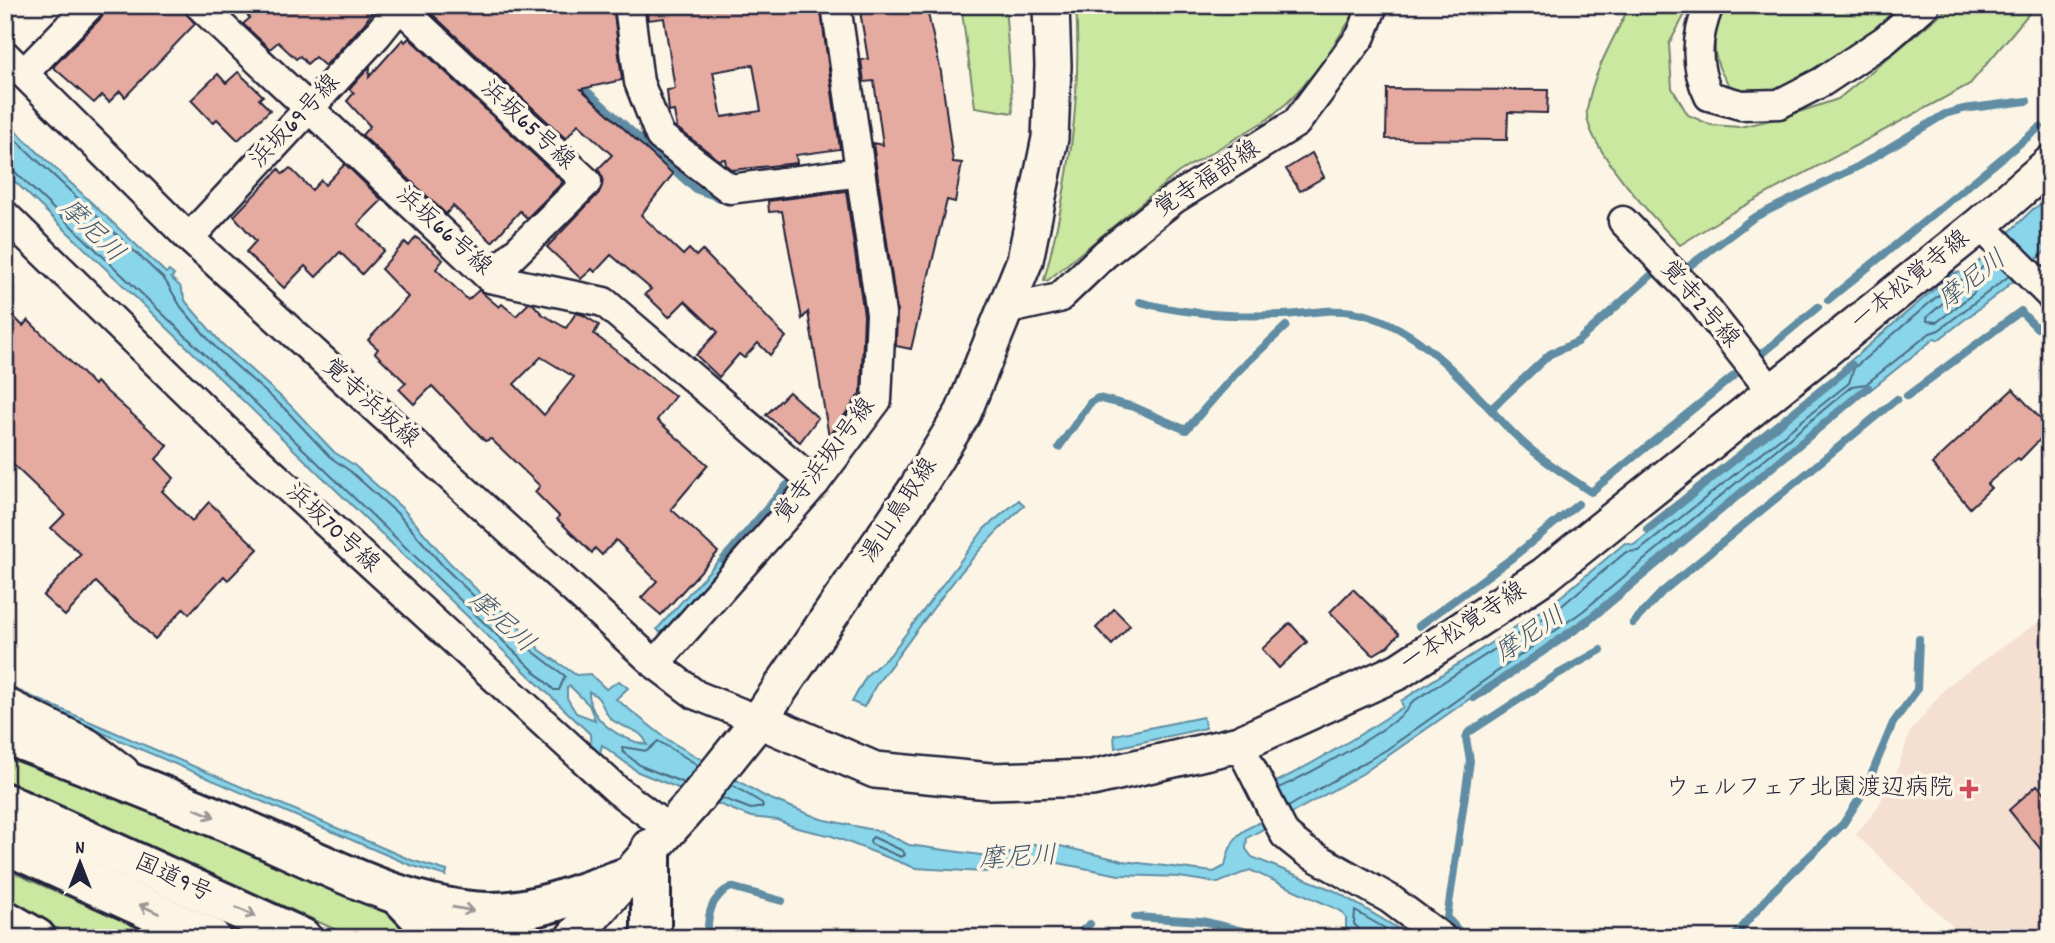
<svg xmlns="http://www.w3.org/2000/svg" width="2055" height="943" font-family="Dekko,'Klee One',sans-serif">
<rect width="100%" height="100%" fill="#fcf5e5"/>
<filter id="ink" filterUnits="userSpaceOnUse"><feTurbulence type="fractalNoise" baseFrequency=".0143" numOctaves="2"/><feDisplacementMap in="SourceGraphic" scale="14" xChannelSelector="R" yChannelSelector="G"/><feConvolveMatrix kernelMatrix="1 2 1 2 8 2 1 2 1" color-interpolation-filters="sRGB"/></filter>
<g filter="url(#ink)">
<polygon fill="#f5dfd1" points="2050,614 2050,938 1965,938 1856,835 1877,808 1897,770 1910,732 1947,686"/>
<g fill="#cae8a0" stroke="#76856e" stroke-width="2">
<polygon points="961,5 1005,5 1013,113 975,107"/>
<path d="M1076 5H1360L1317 70 1288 102 1268 119 1179 172 1047 281 1044 280C1068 190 1082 101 1076 5Z"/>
<path d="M1630 5H1690L1669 44 1672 88 1688 115 1711 125 1740 127 1784 117 1838 99 1952 5H2036L1970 84 1731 213 1680 245C1657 222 1582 142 1587 110 1592 74 1614 38 1630 5Z"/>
<path d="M1723 5H1907L1876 33 1823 67 1773 90 1733 89C1710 64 1711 36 1723 5Z"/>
<polygon points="5,749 400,917 425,938 354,938 5,780"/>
<polygon points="5,869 162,938 76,938 5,902"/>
</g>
<g fill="#89d5e9" stroke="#608da3" stroke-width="2" fill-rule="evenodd">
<path d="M5 121 166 273 169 271 174 275 171 278 180 286 186 302 221 343 290 405 334 452 354 465 403 509 449 562 491 604 507 613 540 650 576 675 590 674 606 689 619 681 628 688 616 699 668 740 766 797 821 819 883 832 909 845 988 856 1012 853 1031 844 1056 845 1123 861 1214 872 1225 866C1230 838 1240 830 1265 820L1266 787C1314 764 1359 736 1403 707L1401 701 1554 602 1625 543 1634 545 1846 374 1842 368 1953 273 1968 272 2033 209 2050 198V247L2002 291 1938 340 1935 338 1864 395 1859 391 1588 616 1362 774 1247 838 1246 849 1252 857 1335 891 1414 938H1359L1346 928V918L1341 911 1250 870 1218 883 1179 877 1119 875 1043 860 1020 868 983 872 915 868 832 836 797 828 777 820 751 817 638 772 602 745 599 757 591 751 590 734 5 172ZM570 686 589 705 595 720 576 713 567 698V688ZM589 692C601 695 602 709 610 718 622 730 642 727 647 745 621 739 589 722 589 692Z"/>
<path d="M1019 500 1024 506C965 557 923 624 876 685L864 707 852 702 867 675 890 655 985 528Z"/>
<polygon points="728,550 733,555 662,635 657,629"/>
<polygon points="5,685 411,860 447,871 446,876 410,865 5,691"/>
<polygon points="1203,717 1206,728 1115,748 1114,735"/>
</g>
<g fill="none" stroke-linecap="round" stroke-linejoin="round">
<g stroke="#4b6a81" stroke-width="2">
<polyline points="5,130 165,280 181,307 216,348 285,409 330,457 350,471 398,514 444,567 487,609 503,619 526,646 565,676 559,690 554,690 13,170 5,168"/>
<polygon points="1971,287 1975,289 1974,293 1937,322 1927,321 1927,317 1959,289"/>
<polyline points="684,783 641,766 623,752 622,747 647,751 658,741 698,765"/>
<path d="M1279 788C1304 776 1404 724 1412 702L1559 608 1626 552 1639 551 1849 383 1854 368 1955 281 1971 278 1991 259"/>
<polyline points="722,798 751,809 763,807 762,803 732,785"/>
<polyline points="1288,807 1386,750 1583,611 1852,386 1866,384 1930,333 1939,330 2009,276"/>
<polygon points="873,837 903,851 905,855 901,857 871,844 870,840"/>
<polyline points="1362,938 1361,931 1354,924 1355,911 1402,938"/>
</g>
<g stroke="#608da3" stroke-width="8">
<polyline points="577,82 695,189 726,200"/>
<polyline points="1684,270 1753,218 1859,166 1945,114 1963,109 2027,101"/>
<polyline points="1828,300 2040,127"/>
<path d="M1140 302C1187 315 1234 317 1283 315 1306 314 1329 308 1352 312 1418 322 1467 386 1511 431 1535 456 1563 473 1591 492L1741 370"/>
<polyline points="2024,315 2037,328"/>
<polyline points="1755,359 1818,307"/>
<polyline points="1907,396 2021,311"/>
<polyline points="1491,409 1550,354 1577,342 1658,269"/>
<polyline points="1059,447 1090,403 1098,398 1134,407 1186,430 1237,372 1286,326"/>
<polyline points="1647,529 1852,365"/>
<polyline points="723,560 787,485"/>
<polyline points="1633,623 1662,592 1897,399"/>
<polyline points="1419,626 1512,558 1578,504"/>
<polyline points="1474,698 1587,622 1868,387"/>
<polyline points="1135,917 1202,921 1271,938"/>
<polyline points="1447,918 1470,761 1466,738 1468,733 1558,674 1601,650"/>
<polyline points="1450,921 1465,938"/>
<path d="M708 938C707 917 710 897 731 887L782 901"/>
<polyline points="1073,938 1090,924"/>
<polyline points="1733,938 1773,891 1843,824 1865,790 1893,723 1917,690 1919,639"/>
</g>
</g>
<g fill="#e5aba1" stroke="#22223b" stroke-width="2" fill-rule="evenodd">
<polygon points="106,5 180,5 195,24 125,97 120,91 109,102 102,95 94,103 53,67 102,17"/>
<polygon points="237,5 377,5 364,24 325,66 315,57 307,64 300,56 296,59 278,42 270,49 243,24 250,18"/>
<polygon points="429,5 613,5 622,80 581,89 673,174 641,215 683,255 689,249 696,256 702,250 786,337 770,355 758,343 744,358 739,354 719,377 696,355 718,332 685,301 669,317 645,294 651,289 611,255 595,272 592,269 581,279 547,247 599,193 603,178 598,169 612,155 578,124 566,139 430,12"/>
<path d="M646 5H820L840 149 796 155 797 163 732 170 726 165 725 159 719 160 677 128 674 111 669 112 667 90 675 89 664 18 648 20ZM753 65 761 111 722 117 713 72Z"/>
<polygon points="859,5 926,5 941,72 953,162 962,163 955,202 947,200 911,349 896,346 897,312 873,143 883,145 874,81 864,82 861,60 868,59"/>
<polygon points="409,38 563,182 527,218 520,211 492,242 453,206 446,214 362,135 370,126 347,101 354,93 349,89 370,67 369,77 403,39 405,42"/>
<polygon points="238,72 263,96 259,99 270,110 238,140 217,119 213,123 191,100 218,74 226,83"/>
<polygon points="1387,89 1548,90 1547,113 1508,112 1507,140 1386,139"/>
<polygon points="1312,153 1324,177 1300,191 1286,169"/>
<polygon points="345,164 382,200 358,224 384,250 362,274 340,252 316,277 305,266 284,288 246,252 256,241 234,216 279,169 283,174 290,168 312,190 321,180 325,185"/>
<polygon points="846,191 864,315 861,392 829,437 808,312 802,319 782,211 769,212 768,201"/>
<path d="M416 237 443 260 436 269 468 300 479 290 499 307 502 304 516 316 529 303 533 304 542 314 566 328 576 313 583 315 599 325 594 334 675 396 657 420 708 465 671 509 718 552 661 615 641 598 657 581 616 540 602 555 595 548 592 553 557 519 559 516 535 492 540 486 491 439 485 441 432 386 414 404 399 389 406 383 375 353 378 349 368 340 408 297 381 269 405 242 409 246ZM541 357 574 377 544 415 514 384Z"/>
<polygon points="5,308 23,326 28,320 94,385 96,382 168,446 156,459 174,478 162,491 192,521 209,502 258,549 228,580 224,576 189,614 184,608 155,639 96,582 65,616 43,596 81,554 51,528 65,514 5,457"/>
<polygon points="2013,389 2050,429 2020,460 2018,458 1987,484 1991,488 1970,508 1932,464"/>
<polygon points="789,392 818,418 800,442 766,415"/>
<polygon points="1353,589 1399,634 1388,646 1373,655 1330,612"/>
<polygon points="1114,609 1130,625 1112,645 1096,628"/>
<polygon points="1290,623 1307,642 1279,668 1262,649"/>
<polygon points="2037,785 2050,798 2050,861 2009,810"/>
</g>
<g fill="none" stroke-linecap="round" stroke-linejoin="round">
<g stroke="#22223b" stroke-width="33">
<g id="minor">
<polyline points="199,5 490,278 604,302 815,483"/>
<polyline points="398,5 587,182 490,278"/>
<polyline points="629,5 639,82 660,136 730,189 860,172"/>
<path d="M1709 5C1696 37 1694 65 1709 96L1741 105 1779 104 1822 82 1885 40 1925 5"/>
<polyline points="5,55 189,238 655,664 696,695 759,720"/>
<polyline points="24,73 90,5"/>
<polyline points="5,215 238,442 617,790 670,830"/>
<polyline points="1623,221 1701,302 1772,392"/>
<polyline points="1980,225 2050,295"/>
<polyline points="189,238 377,35 401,5"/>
<polyline points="1005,310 1059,298 1105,254 1174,199 1296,123 1361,36 1373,5"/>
<polyline points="655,664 815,483 877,400 881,314 836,5"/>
<polyline points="5,702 88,743 124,770"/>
<polyline points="1239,744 1285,835 1305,851 1390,899 1442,938"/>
</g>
</g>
<g stroke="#22223b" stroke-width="40">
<g id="major">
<polyline points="759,720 875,770 990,781 1092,778 1239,744 1399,671 1545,575 1980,225 2050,164"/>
<polyline points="573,938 691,805 759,720 917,488 963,413 1025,260 1050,138 1053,66 1051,5"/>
</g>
</g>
<g stroke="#22223b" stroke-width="44">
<g id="highway">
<path d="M5 734C85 765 164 795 243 829 317 860 406 910 488 912 536 913 582 892 627 877"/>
<polyline points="5,803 302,938"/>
<polyline points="5,844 211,938"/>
<polyline points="651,848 651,938"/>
<polyline points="399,895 440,938"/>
<polyline points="5,920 36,938"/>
</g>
</g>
<use href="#minor" stroke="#fcf5e5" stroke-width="28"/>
<use href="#major" stroke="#fcf5e5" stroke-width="35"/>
<use href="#highway" stroke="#fcf5e5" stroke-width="38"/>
</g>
<defs><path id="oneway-shaft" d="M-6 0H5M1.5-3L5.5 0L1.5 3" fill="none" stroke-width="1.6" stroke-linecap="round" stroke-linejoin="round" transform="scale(1.75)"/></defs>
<g stroke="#9a9698">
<use href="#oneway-shaft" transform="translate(205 813) rotate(22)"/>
<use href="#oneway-shaft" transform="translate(149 909) rotate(-155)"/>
<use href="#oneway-shaft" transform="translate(463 909) rotate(10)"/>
<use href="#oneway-shaft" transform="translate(246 912) rotate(24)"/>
</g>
</g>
<path fill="#d1495b" stroke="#fcf5e5" stroke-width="2.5" d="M1965.5 778.5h7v7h7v7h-7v7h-7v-7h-7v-7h7z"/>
<g text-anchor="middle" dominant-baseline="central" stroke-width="7" stroke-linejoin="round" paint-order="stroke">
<g font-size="24" fill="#22223b" stroke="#fcf5e5">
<text transform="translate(296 122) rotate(-47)">浜坂69号線</text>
<text transform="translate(527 126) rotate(43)">浜坂65号線</text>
<text transform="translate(1208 180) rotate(-33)">覚寺福部線</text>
<text transform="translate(443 232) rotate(42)">浜坂66号線</text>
<text transform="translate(1911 281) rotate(-39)">一本松覚寺線</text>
<text transform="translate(1699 305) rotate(49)">覚寺2号線</text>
<text transform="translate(370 404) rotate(42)">覚寺浜坂線</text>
<text transform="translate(826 461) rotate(-53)">覚寺浜坂1号線</text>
<text transform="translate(900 511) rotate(-57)">湯山鳥取線</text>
<text transform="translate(332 529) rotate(43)">浜坂70号線</text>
<text transform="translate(1464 628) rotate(-33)">一本松覚寺線</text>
<text transform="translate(173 879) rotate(25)">国道9号</text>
</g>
<g font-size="24" fill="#22223b" stroke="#fcf5e5" text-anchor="end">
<text x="1953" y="789">ウェルフェア北園渡辺病院</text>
</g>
<g font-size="26" font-style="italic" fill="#41586f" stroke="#fcf5e5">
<text transform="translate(91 232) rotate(44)">摩尼川</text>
<text transform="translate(1973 281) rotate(-38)">摩尼川</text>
<text transform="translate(501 623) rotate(42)">摩尼川</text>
<text transform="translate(1531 636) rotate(-34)">摩尼川</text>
<text transform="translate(1018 859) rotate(-3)">摩尼川</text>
</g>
</g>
<rect width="2055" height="943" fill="none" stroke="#fcf5e5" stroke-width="28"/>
<rect x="14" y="14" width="2027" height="915" fill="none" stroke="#22223b" stroke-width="2.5" filter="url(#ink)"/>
<g transform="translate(80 863)" stroke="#fcf5e5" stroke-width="5" paint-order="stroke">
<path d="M0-5L12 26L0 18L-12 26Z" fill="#22223b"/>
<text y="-10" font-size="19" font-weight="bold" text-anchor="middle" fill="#22223b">N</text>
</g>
</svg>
